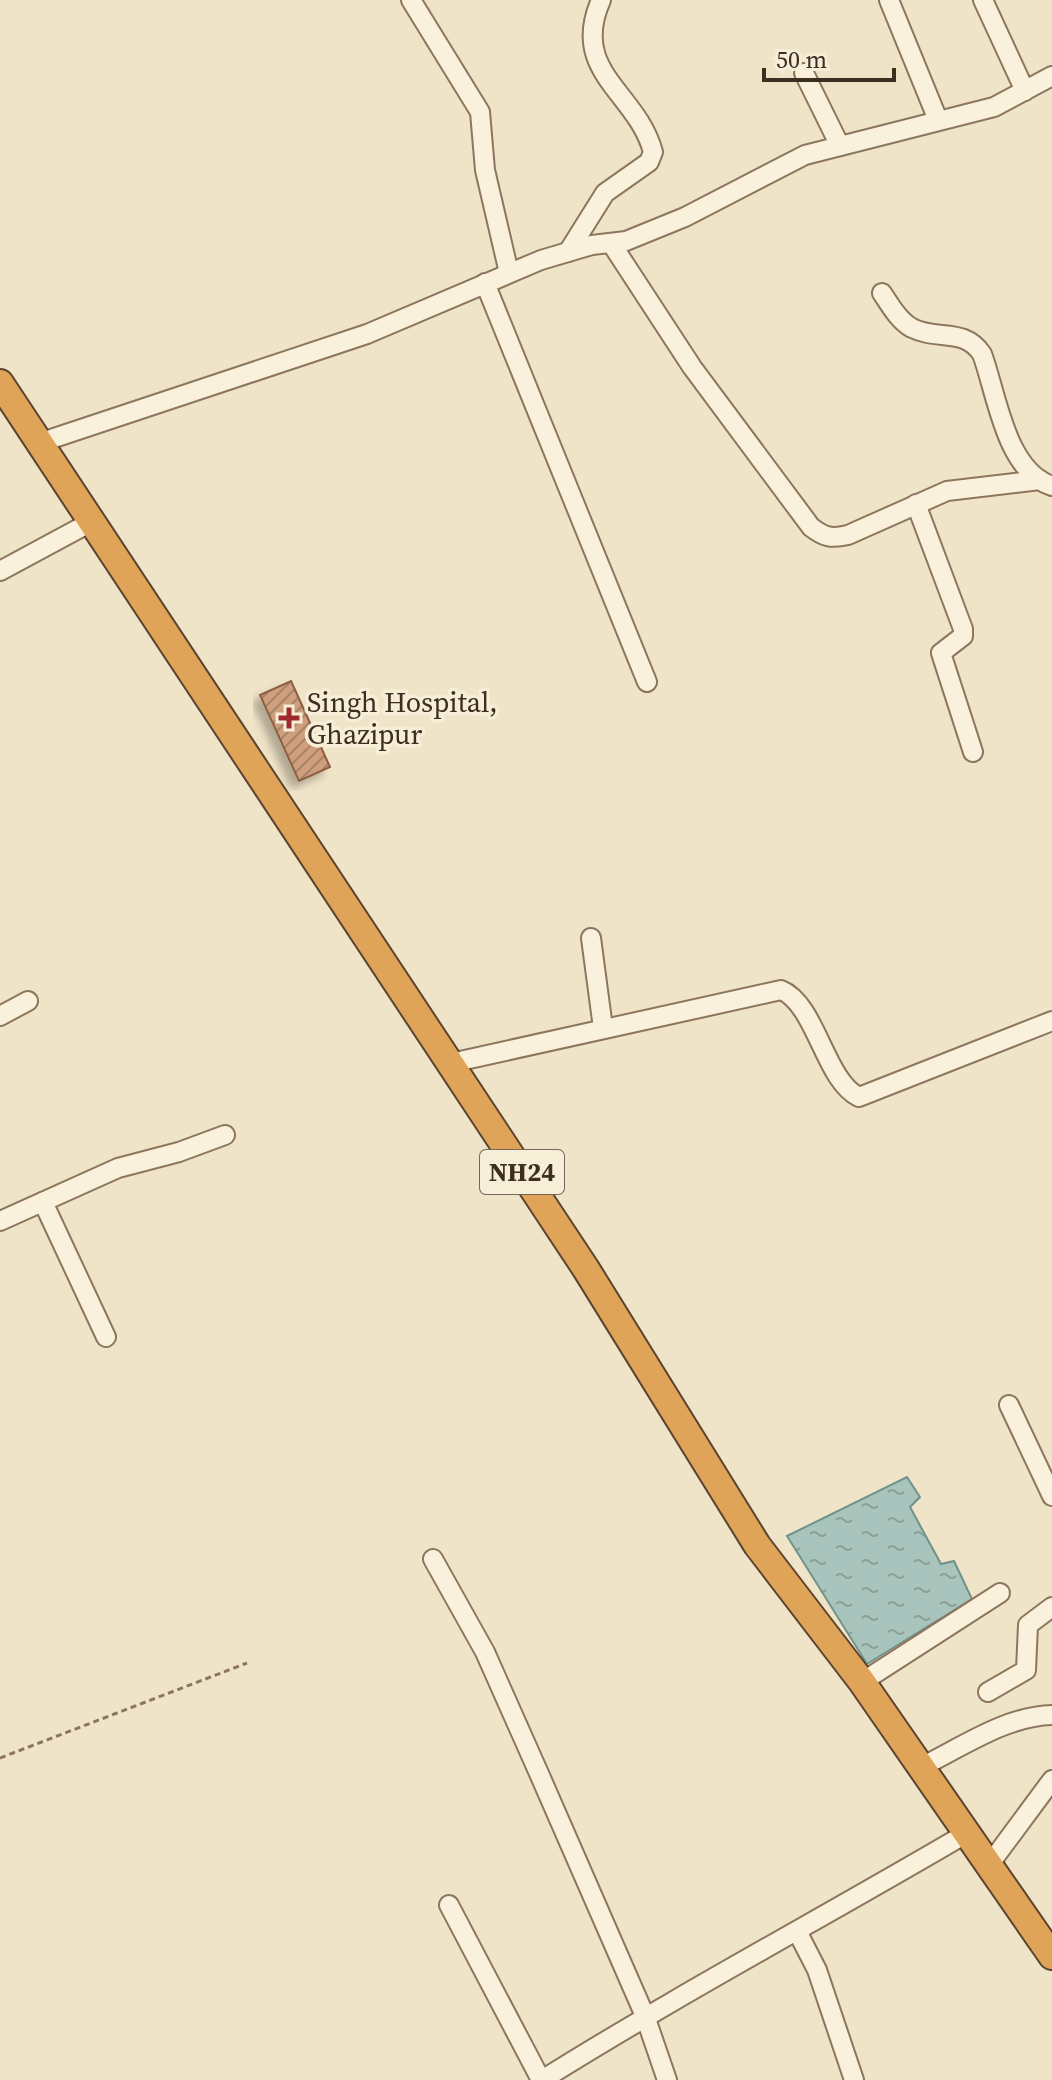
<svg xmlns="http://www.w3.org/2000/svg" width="1052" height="2080" font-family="'Source Serif 4',serif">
<defs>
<pattern id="water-ripples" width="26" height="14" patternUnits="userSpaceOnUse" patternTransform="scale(2)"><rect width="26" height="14" fill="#a9c4bc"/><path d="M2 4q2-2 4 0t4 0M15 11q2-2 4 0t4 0" fill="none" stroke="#8ba098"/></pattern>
<pattern id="building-hatch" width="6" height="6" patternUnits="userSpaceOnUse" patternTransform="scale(2)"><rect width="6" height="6" fill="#cf9f7d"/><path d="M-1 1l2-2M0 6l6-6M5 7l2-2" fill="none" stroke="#a98266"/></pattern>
<filter id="shadow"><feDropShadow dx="-7" dy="7" stdDeviation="4" flood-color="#0004"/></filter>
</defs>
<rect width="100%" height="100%" fill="#f0e4c8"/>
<polygon fill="url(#water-ripples)" stroke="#6f938a" stroke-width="2" points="907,1477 920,1497 910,1507 941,1564 954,1561 972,1599 867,1664 787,1536"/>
<polygon fill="url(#building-hatch)" stroke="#8d5f41" stroke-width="2" filter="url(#shadow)" points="291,681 330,767 299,781 260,695"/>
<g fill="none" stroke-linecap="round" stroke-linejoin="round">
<g stroke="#8d765c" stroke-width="22">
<g id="minor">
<polyline points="411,0 480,112 485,170 509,273"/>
<polyline points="889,0 938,120"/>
<polyline points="983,0 1025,91"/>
<polyline points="804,73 840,146"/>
<path d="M611 243 692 367 811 527C824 537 831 539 848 535L947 491 1040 480"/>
<path d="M568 252 605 193 649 162 653 152C637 92 569 72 601 0"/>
<polyline points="485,283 647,682"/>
<path d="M882 293C890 305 899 321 912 328 938 341 964 327 982 354 997 394 1005 470 1052 486"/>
<polyline points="39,443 367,334 541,260 592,245 626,241 685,217 805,155 994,107 1052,76"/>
<polyline points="916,504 963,629 963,636 941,653 973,752"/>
<polyline points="0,571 91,522"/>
<polyline points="591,938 603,1028"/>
<polyline points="0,1016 28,1001"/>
<path d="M451 1063 781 990C816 1004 825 1081 859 1097L1052 1021"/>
<polyline points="43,1202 106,1337"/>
<polyline points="0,1221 118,1168 179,1152 225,1135"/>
<polyline points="1009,1405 1052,1496"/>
<polyline points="433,1559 485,1652 541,1778 645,2016 667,2080"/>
<polyline points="862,1682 1000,1593"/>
<polyline points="988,1692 1026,1670 1028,1625 1052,1607"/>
<path d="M921 1767C962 1747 1006 1716 1052 1715"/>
<polyline points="989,1865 1052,1780"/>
<polyline points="449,1905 541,2080"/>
<polyline points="798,1933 817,1970 854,2080"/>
<path d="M542 2080C681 1993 826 1916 967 1833"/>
</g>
</g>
<g stroke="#5b4430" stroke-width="30">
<polyline id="highway" points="0,383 586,1269 757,1545 862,1682 1052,1956"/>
</g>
<polyline stroke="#8d765c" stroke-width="3" stroke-dasharray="6 4" stroke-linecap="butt" points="0,1758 247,1663"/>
<use href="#minor" stroke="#faf1dc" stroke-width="18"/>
<use href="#highway" stroke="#e0a458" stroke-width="26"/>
</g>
<path fill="#9e2a2b" stroke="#f7eed8" stroke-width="3" d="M285 706h8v8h8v8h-8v8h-8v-8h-8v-8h8z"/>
<g text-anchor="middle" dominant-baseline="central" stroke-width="7" stroke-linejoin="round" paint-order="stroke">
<rect fill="#f7eed8" stroke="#756857" stroke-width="2" x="480" y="1150" width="84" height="44" rx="6"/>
<g font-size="26" font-weight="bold" fill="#3d2e20">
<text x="522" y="1172">NH24</text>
</g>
<g font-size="28" fill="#3d2e20" stroke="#f7eed8" text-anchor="start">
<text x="307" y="702">Singh Hospital,<tspan x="307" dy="32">Ghazipur</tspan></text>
</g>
</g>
<path d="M764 68v12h130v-12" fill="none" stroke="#3d2e20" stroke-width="4"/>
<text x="776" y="68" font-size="24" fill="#3d2e20" stroke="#f7eed8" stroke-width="6" paint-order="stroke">50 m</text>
</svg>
